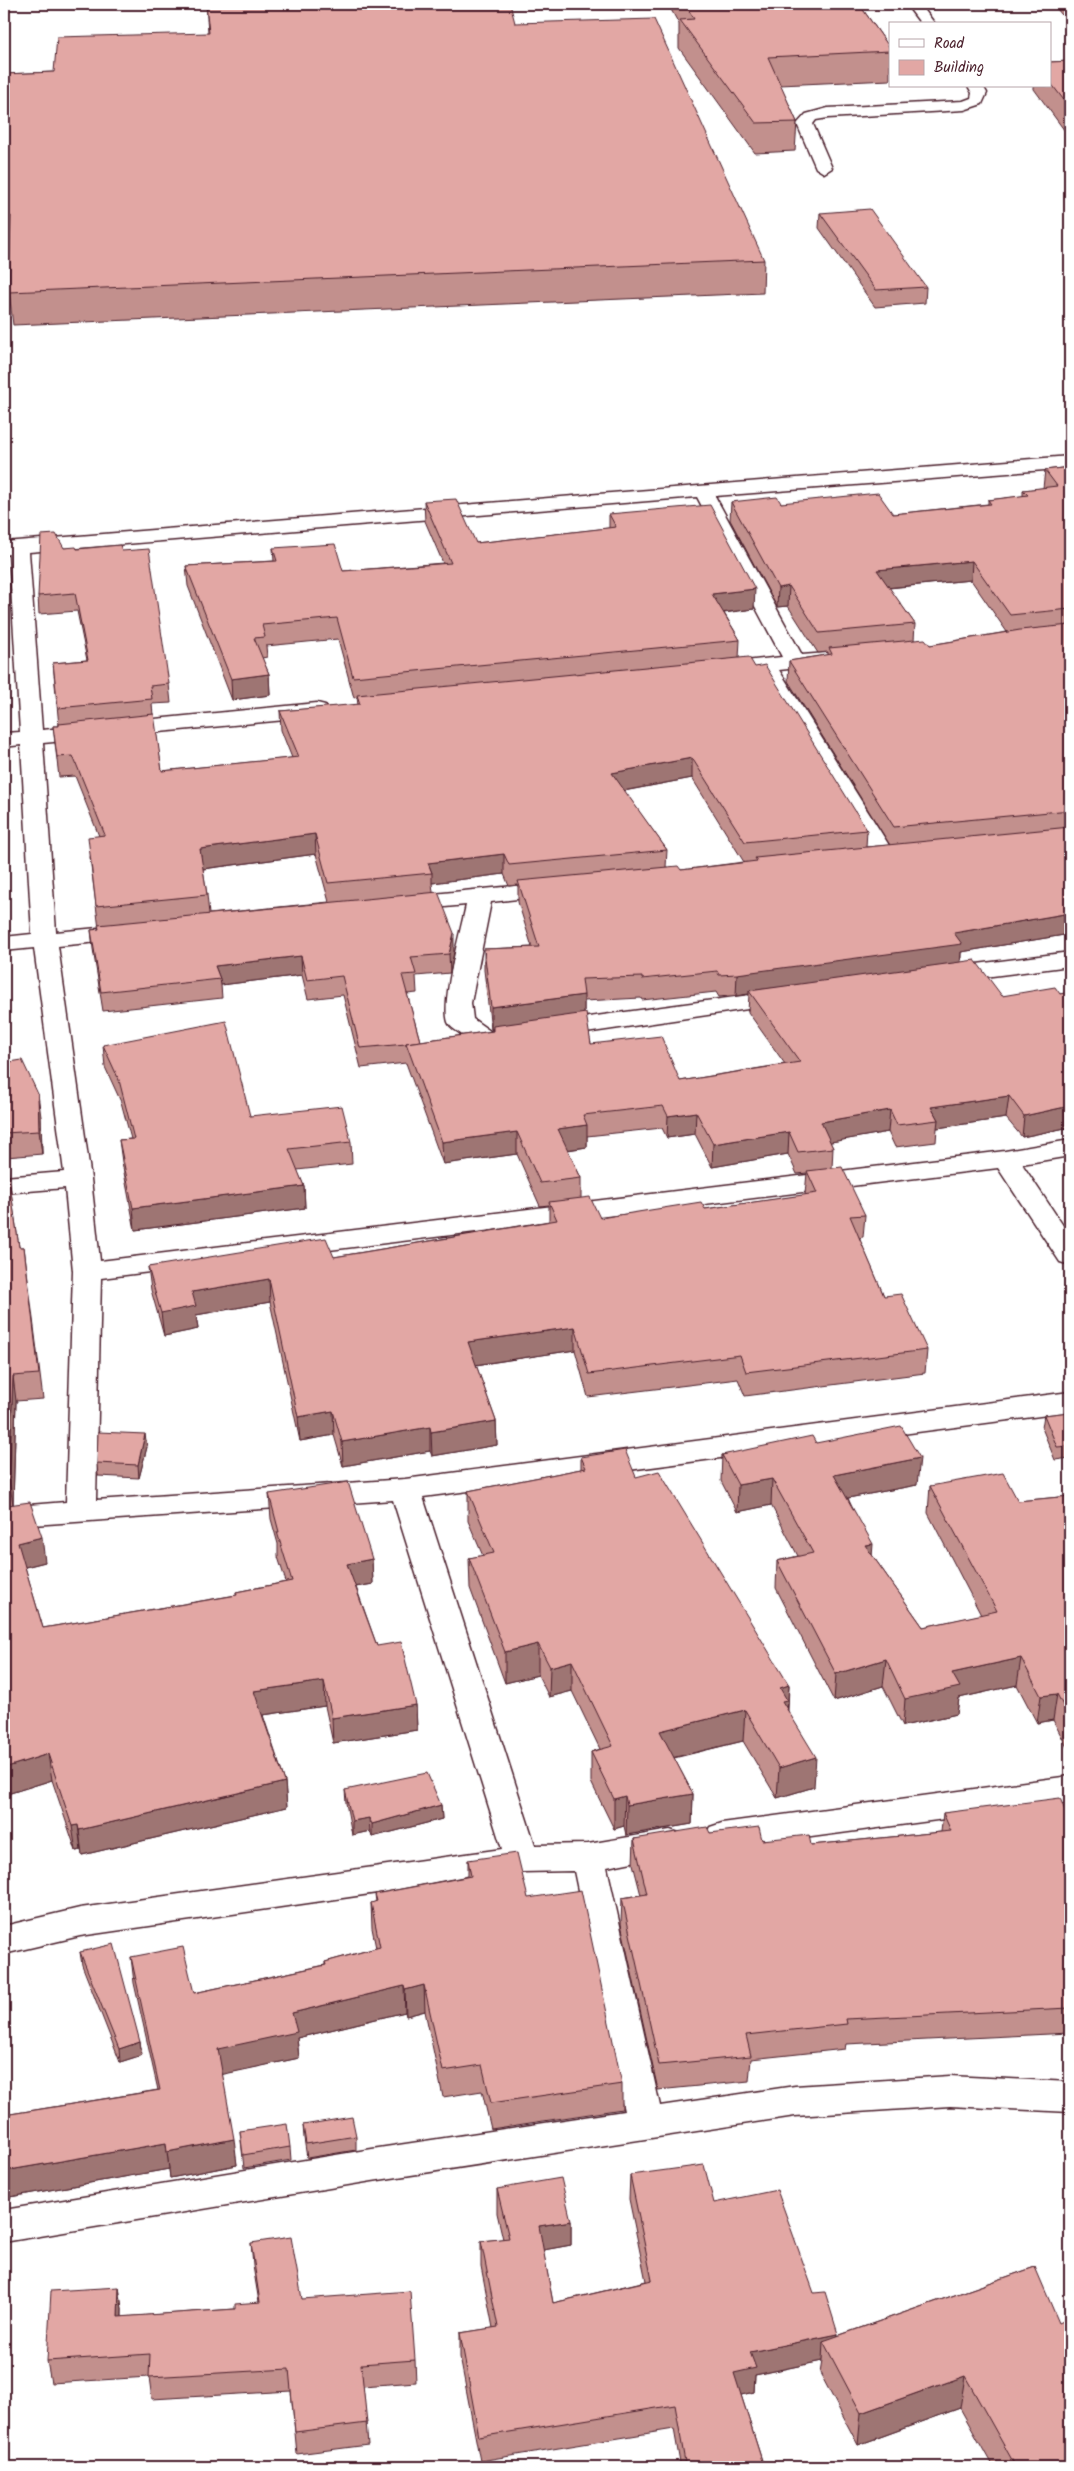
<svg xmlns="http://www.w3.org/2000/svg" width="1074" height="2471" font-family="Kalam,sans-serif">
<rect width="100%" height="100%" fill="#fff"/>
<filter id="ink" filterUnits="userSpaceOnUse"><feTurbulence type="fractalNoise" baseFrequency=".02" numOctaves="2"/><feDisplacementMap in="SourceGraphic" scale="10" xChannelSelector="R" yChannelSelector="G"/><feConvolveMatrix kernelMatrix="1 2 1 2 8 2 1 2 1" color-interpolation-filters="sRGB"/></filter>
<g filter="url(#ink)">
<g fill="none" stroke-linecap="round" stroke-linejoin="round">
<g stroke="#4a1f2b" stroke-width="3">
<g id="minor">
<polygon points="906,4 920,4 935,24 921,24"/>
<polygon points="968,86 983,86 987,93 982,104 964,110 828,118 816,120 813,124 832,168 824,173 816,168 797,124 806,114 828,108 963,101 971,98 972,93"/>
<polygon points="1070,456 1070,468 715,496 802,655 827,653 834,655 838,659 834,663 827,665 779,670 897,858 893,863 885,865 877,863 873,858 759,672 718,676 710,675 707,670 710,665 718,664 782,657 697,497 29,552 42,730 317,703 325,705 328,710 325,715 317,717 43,743 56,932 129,925 138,927 141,932 138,937 129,939 58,946 91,1179 100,1261 1005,1151 1070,1140 1070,1156 1022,1164 1070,1236 1070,1265 1060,1262 998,1168 101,1278 96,1500 405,1479 1070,1392 1070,1412 423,1497 535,1845 588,1844 670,1830 682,1834 687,1843 682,1852 607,1867 660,2106 795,2086 950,2076 1070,2082 1070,2112 950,2106 795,2116 372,2181 4,2242 4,2210 372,2149 624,2111 574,1871 522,1872 80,1936 4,1954 4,1926 80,1908 502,1849 393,1500 4,1527 4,1507 66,1502 73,1271 65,1188 4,1193 4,1177 64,1172 34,948 4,951 4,937 32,934 21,745 4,747 4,733 20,732 9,554 4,555 4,542"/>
<path d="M554 882 562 884 566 889 562 894 491 902 471 1003 473 1019 490 1031 511 1028 520 1031 524 1036 520 1041C496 1047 483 1049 462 1035 458 1031 450 1028 448 1022 441 1001 461 930 466 905L403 911 395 909 391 904 395 899 403 897Z"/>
<polygon points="1070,952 1070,966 945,982 936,980 933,975 936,970 945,968"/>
<polygon points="786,990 795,992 798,997 795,1002 552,1038 543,1035 539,1030 543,1025 552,1022"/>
<polygon points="1070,1776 1070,1802 722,1849 710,1845 705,1836 710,1827 722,1823"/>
</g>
</g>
<use href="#minor" fill="#fff" fill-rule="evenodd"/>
</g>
<g fill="#c2908d" stroke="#4a1f2b" fill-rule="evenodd">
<polygon points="206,4 280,6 515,23 764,260 763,293 13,325 9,292 10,248 4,248 4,74 54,72 208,33"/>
<polygon points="668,4 859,4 890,48 890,80 780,85 797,122 795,151 755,153 679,48 679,24"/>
<polygon points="1053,4 1070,4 1070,25"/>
<polygon points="1070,28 1070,56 1067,53"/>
<polygon points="1070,61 1070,138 1034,89 1034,86 1050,86 1050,62"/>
<polygon points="820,213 926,287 925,303 875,307 819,228"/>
<path d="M1070 467V934L961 952V962L1002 996 1060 994 1070 992V1127L1022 1137 1006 1118 937 1128 936 1142 895 1147 888 1132 830 1142 833 1148 832 1168 865 1215 863 1237 859 1238 884 1296 927 1350 925 1373 745 1396 738 1379 588 1397 575 1350 476 1365 496 1421 497 1445 432 1456 430 1451 343 1466 334 1435 300 1441 270 1302 196 1315 198 1329 164 1336 151 1290 148 1267 334 1257 549 1221V1205L540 1206 517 1154 443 1164 406 1063 361 1068 343 995 308 999 302 975 221 985 222 998 103 1011 93 949 91 930 99 929 90 857 99 836 75 776 59 777 53 726H59L53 663 87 660 77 611 39 614 38 596 64 548 77 549 169 684 171 703 152 704 153 715 162 771 292 758 281 730 280 711 358 705 357 697 354 698 338 639 266 646 267 657 262 658 269 674 270 695 232 700 188 586 186 566 274 561 273 548 343 571 443 563 425 521 424 501 476 543 609 528V514L754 609 724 613 740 640 739 658 755 667 867 830 866 847 890 845 788 681 789 661 828 655V652L818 653 788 606 777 607 730 520 731 502 781 503 893 514 988 504V500L1023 496V490L1043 488 1045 470ZM971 580 1007 632 930 645 914 640 915 624 889 588ZM692 778 744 862 681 870 666 867 667 850 624 791ZM316 854 329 902 209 914 207 895 203 869ZM504 874 509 886 518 885V902L532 947 484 949V970L491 1029H493V1031L420 1041 407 994 417 993 416 976 450 973 454 952 433 892 432 883ZM716 992 719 997 749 994 748 1012 785 1064 680 1081 591 1044 584 1014V1001L641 998 642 1000ZM662 1128 667 1138 695 1134 712 1167 788 1154 797 1174 807 1173 805 1194 806 1195 705 1209 600 1218 581 1198V1178L568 1150 587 1147V1136Z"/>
<polygon points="103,1045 250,1116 351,1142 352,1164 297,1170 304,1186 305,1208 135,1230 122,1162 119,1140 131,1139 121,1102 105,1067"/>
<polygon points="4,1063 41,1117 42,1154 6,1157 19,1247 24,1247 43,1399 16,1401 13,1504 45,1562 25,1567 43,1628 236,1595 236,1592 286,1582 278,1557 278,1544 271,1519 269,1494 372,1559 373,1584 356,1587 377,1646 416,1705 417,1730 333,1743 325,1706 263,1715 285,1782 287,1807 82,1855 81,1850 76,1851 52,1780 4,1795 4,1372 5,1371 4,1331"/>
<polygon points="1070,1412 1070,1458 1055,1460 1042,1428 1044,1415"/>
<polygon points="816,1443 917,1485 848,1498 872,1555 923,1627 981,1615 928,1513 930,1486 1018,1501 1070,1496 1070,1753 1053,1720 1037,1723 1017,1685 959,1698 957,1714 903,1726 883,1686 834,1701 776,1588 777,1561 798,1556 771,1505 737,1512 721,1481 722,1455"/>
<polygon points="147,1447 139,1478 98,1476 97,1463"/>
<polygon points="581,1457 636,1477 789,1685 788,1711 814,1787 777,1798 743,1741 674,1758 693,1794 692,1824 626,1835 624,1826 614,1829 591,1782 591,1752 600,1749 572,1691 549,1697 538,1675 505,1683 470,1588 469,1558 483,1556 468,1521 468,1491 581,1469"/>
<polygon points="345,1790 441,1805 442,1819 372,1837 370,1831 352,1835 346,1803"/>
<polygon points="943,1813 1070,1823 1070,2033 846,2044 845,2049 751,2059 749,2081 658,2090 621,1924 622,1898 641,1895 633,1864 634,1839 710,1833 811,1845 941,1832"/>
<polygon points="468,1860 528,1898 622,2084 622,2109 491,2129 482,2091 443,2097 425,2011 406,2016 405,2012 297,2038 299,2058 222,2074 237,2165 170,2178 169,2169 4,2198 4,2115 158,2090 134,1983 131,1957 194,1993 325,1965 325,1962 376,1948 372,1928 371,1903 376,1902 375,1894 468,1876"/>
<polygon points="80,1952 140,2042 142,2055 120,2062 82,1965"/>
<polygon points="303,2125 356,2136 356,2150 307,2158 304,2138"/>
<polygon points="240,2131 290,2147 291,2160 244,2168"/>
<polygon points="630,2175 714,2203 814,2293 838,2334 837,2336 1035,2267 1070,2467 993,2467 960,2408 858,2445 820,2373 822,2361 755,2375 754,2392 741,2395 764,2467 680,2463 674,2429 480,2461 460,2357 460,2333 493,2328 481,2266 481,2241 503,2239 497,2213 497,2189 571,2221 571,2245 543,2250 553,2303 646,2281 629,2199"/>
<polygon points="251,2243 302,2299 415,2360 416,2382 363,2386 368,2445 297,2454 291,2391 152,2399 149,2377 51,2383 47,2361 119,2287 122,2309 122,2317 235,2309 259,2302 253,2266"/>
</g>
<g fill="#9e7573" stroke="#4a1f2b">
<polygon points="972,561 971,580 875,589 877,570"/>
<polygon points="789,586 788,606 777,607 778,588"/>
<polygon points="755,589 754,609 712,614 712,594"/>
<polygon points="269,674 270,695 232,700 231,679"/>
<polygon points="692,758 692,778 612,793 612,773"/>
<polygon points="315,834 316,854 202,869 200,849"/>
<polygon points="504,854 504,874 432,883 432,873 428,863"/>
<polygon points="1070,913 1070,934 961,952 960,965 749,991 749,994 736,996 737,974 954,933"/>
<polygon points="454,933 454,952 450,973 449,954"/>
<polygon points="301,956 302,975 221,985 220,979 215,966"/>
<polygon points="584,995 584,1016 491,1029 491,1007"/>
<polygon points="38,1094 41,1117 42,1154 39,1131"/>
<polygon points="1009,1096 1006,1118 937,1128 938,1120 931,1107"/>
<polygon points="1070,1106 1070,1127 1022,1137 1024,1116"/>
<polygon points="890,1110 888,1132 820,1144 821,1122"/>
<polygon points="696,1112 695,1134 667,1138 668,1116"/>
<polygon points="587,1125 587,1147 558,1151 558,1129"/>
<polygon points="517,1132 517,1154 443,1164 442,1142"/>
<polygon points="789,1132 788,1154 712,1167 713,1144"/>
<polygon points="5,1151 8,1175 4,1176 4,1152"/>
<polygon points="304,1186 305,1208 135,1230 133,1208"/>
<polygon points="269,1279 270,1302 196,1315 198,1329 164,1336 161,1313 192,1292"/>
<polygon points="575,1327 575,1350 468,1366 468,1342"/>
<polygon points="13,1376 16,1401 13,1504 9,1480"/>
<polygon points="333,1411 334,1435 300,1441 298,1417"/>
<polygon points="496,1421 497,1445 432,1456 431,1432"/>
<polygon points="430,1427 430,1451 343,1466 342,1442"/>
<polygon points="145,1434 147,1447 139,1478 138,1465"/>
<polygon points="920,1458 917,1485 832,1501 834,1475"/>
<polygon points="772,1479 771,1505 737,1512 738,1485"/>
<polygon points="42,1537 45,1562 21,1568 18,1543"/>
<polygon points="873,1544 871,1570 865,1545"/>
<polygon points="372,1559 373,1584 348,1588 347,1564"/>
<polygon points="538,1644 538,1675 505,1683 505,1652"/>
<polygon points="1021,1658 1017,1685 959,1698 957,1714 903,1726 905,1699 952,1673"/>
<polygon points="886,1659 883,1686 834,1701 836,1674"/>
<polygon points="572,1661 572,1691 549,1697 550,1667"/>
<polygon points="324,1681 325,1706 256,1716 254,1691"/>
<polygon points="789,1685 787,1715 785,1731 780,1688"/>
<polygon points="1057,1694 1053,1720 1037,1723 1041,1696"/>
<polygon points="416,1705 417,1730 333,1743 332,1718"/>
<polygon points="745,1710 743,1741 659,1761 660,1731"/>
<polygon points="48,1754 52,1780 4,1795 4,1768"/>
<polygon points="816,1757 814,1787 777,1798 779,1768"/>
<polygon points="285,1782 287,1807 82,1855 79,1830"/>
<polygon points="693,1794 692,1824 626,1835 627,1805"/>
<polygon points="625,1796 624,1826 614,1829 614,1799"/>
<polygon points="441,1805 442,1819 372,1837 372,1824"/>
<polygon points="369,1818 370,1831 352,1835 352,1821"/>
<polygon points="78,1825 81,1850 76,1851 72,1826"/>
<polygon points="424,1985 425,2011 406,2016 405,1990"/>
<polygon points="404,1986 405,2012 297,2038 299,2058 220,2075 218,2049 292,2013"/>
<polygon points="140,2042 142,2055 120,2062 119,2049"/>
<polygon points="234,2139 237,2165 170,2178 167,2152"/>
<polygon points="166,2143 169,2169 4,2198 4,2171"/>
<polygon points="571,2221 571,2245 538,2251 539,2226"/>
<polygon points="119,2287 122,2309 121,2340 118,2317"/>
<polygon points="838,2334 835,2358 823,2341 822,2361 755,2375 754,2392 733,2397 734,2373 750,2352"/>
<polygon points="965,2376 960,2408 858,2445 861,2413"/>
</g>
<g fill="#e2a7a4" stroke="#4a1f2b">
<polygon points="206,4 279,4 280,6 344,4 510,4 515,23 654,19 764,260 9,292 11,216 4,216 4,74 54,72 57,37 209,33"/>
<polygon points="685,4 859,4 890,48 890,51 768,57 797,122 756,123 680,20 694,19"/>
<polygon points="1070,61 1070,108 1050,82 1050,62"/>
<polygon points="870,209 926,287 876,290 820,213"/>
<polygon points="1070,467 1070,609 1010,615 972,561 877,570 915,624 819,633 789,586 778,588 731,502 777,497 781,503 878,493 893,514 991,504 988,500 1028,495 1023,490 1057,486 1045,470"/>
<polygon points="456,499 476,543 616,527 609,514 710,505 755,589 712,594 740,640 353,677 337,618 262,625 265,637 254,638 269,674 231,679 186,566 277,561 273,548 335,544 343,571 451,563 424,501"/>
<polygon points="56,534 64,548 76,547 77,549 120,545 122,551 149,549 169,684 150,686 152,699 58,708 53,663 88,660 75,593 38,596 41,535"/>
<polygon points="1070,625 1070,810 894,827 789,661 832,654 829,648 925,639 930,645 1020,630"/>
<polygon points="749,657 755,667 765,665 867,830 745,842 692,758 612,773 667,850 509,865 504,854 428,863 432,873 328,883 315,834 200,849 207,895 96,906 88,837 105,835 73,756 57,757 53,726 59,726 59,724 154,714 162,771 299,757 280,711 360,704 357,695"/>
<polygon points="1070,827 1070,913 954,933 962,944 737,974 719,975 717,971 642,979 642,977 582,979 584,995 491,1007 484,949 539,947 518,881 678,866 681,870 757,861 755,858"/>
<polygon points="438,892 454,933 449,954 411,957 416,974 402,975 420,1041 406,1043 406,1044 360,1048 342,976 307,980 301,956 215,966 220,979 101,992 91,930 99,929 98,925"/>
<polygon points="975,960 1002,996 1055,987 1060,994 1070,992 1070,1106 1024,1116 1009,1096 931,1107 938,1120 897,1125 890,1110 821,1122 833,1148 798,1152 789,1132 713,1144 696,1112 668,1116 663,1106 583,1115 587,1125 558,1129 581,1178 540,1183 517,1132 442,1142 406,1043 493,1031 493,1026 586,1013 591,1044 661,1036 680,1081 800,1062 749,991"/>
<polygon points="226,1021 250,1116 342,1106 351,1142 289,1149 304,1186 133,1208 119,1140 134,1139 119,1080 103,1045"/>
<polygon points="22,1060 38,1094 39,1131 4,1133 4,1063"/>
<polygon points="842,1167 865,1215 850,1216 884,1296 901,1294 927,1350 746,1372 740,1355 589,1374 575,1327 468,1342 496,1421 431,1432 430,1427 342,1442 333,1411 298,1417 269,1279 192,1292 196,1306 161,1313 148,1267 326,1238 334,1257 557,1220 549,1202 590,1197 600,1218 701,1202 705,1209 817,1193 807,1171"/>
<polygon points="4,1171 8,1171 19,1247 24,1247 39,1374 13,1376 9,1480 4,1480 4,1372 5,1371 4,1307"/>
<polygon points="1070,1412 1070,1446 1057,1447 1044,1415"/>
<polygon points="901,1426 920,1458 834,1475 873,1544 865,1545 923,1627 997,1611 930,1486 1003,1473 1018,1501 1070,1496 1070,1719 1057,1694 1041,1696 1021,1658 952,1673 960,1687 905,1699 886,1659 836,1674 777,1561 813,1553 772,1479 738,1485 722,1455 812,1436 816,1443"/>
<polygon points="98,1432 145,1434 138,1465 97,1463"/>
<polygon points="625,1450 636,1477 659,1471 789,1685 780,1688 787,1700 782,1701 816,1757 779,1768 745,1710 660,1731 693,1794 627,1805 625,1796 614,1799 591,1752 613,1746 572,1661 550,1667 538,1644 505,1652 469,1558 494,1553 468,1491 586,1468 581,1457"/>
<polygon points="348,1482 372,1559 347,1564 377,1646 401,1642 416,1705 332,1718 324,1681 254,1691 285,1782 79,1830 78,1825 72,1826 48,1754 4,1768 4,1504 8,1505 30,1502 42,1537 18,1543 43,1628 237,1595 236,1592 292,1581 277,1532 279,1532 269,1494"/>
<polygon points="427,1773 441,1805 372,1824 369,1818 352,1821 345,1790"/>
<polygon points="1060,1798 1070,1823 1070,2008 846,2019 847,2024 746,2035 751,2056 659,2065 622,1898 647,1894 634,1839 707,1827 710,1833 759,1827 762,1840 809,1835 811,1845 951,1831 943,1813"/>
<polygon points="517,1853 528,1898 581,1890 622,2084 491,2103 482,2065 443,2071 424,1985 405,1990 404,1986 292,2013 297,2032 218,2049 234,2139 167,2152 166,2143 4,2171 4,2115 160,2090 131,1957 183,1947 194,1993 326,1965 325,1962 380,1947 371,1903 377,1901 375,1894 471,1876 468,1860"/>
<polygon points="114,1944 140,2042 119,2049 80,1952"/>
<polygon points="352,2117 356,2136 306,2144 303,2125"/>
<polygon points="287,2124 290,2147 243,2155 240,2131"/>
<polygon points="704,2165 714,2203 777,2190 814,2293 825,2292 838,2334 750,2352 756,2368 734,2373 764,2467 659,2467 685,2462 675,2405 479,2437 460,2333 498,2327 481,2241 509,2238 497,2189 561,2178 571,2221 539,2226 553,2303 652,2280 630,2175"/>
<polygon points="291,2237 302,2299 410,2291 415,2360 361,2364 367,2423 295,2432 289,2369 149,2377 150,2354 47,2361 51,2291 119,2287 118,2317 235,2309 235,2304 260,2302 251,2243"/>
<polygon points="1035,2267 1059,2323 1070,2318 1070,2467 1016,2467 965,2376 861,2413 823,2341"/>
</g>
</g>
<rect width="1074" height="2471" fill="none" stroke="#fff" stroke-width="20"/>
<rect x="10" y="10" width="1054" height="2451" fill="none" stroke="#4a1f2b" stroke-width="2" filter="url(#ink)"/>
<rect x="889" y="22" width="162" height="65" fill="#ffffff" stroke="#b7a5aa"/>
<rect x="899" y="39" width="25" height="8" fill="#ffffff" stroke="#b7a5aa"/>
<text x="934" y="48" font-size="15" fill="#4a1f2b">Road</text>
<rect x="899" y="60" width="25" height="15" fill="#e2a7a4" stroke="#b7a5aa"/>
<text x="934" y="72" font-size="15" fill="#4a1f2b">Building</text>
</svg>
